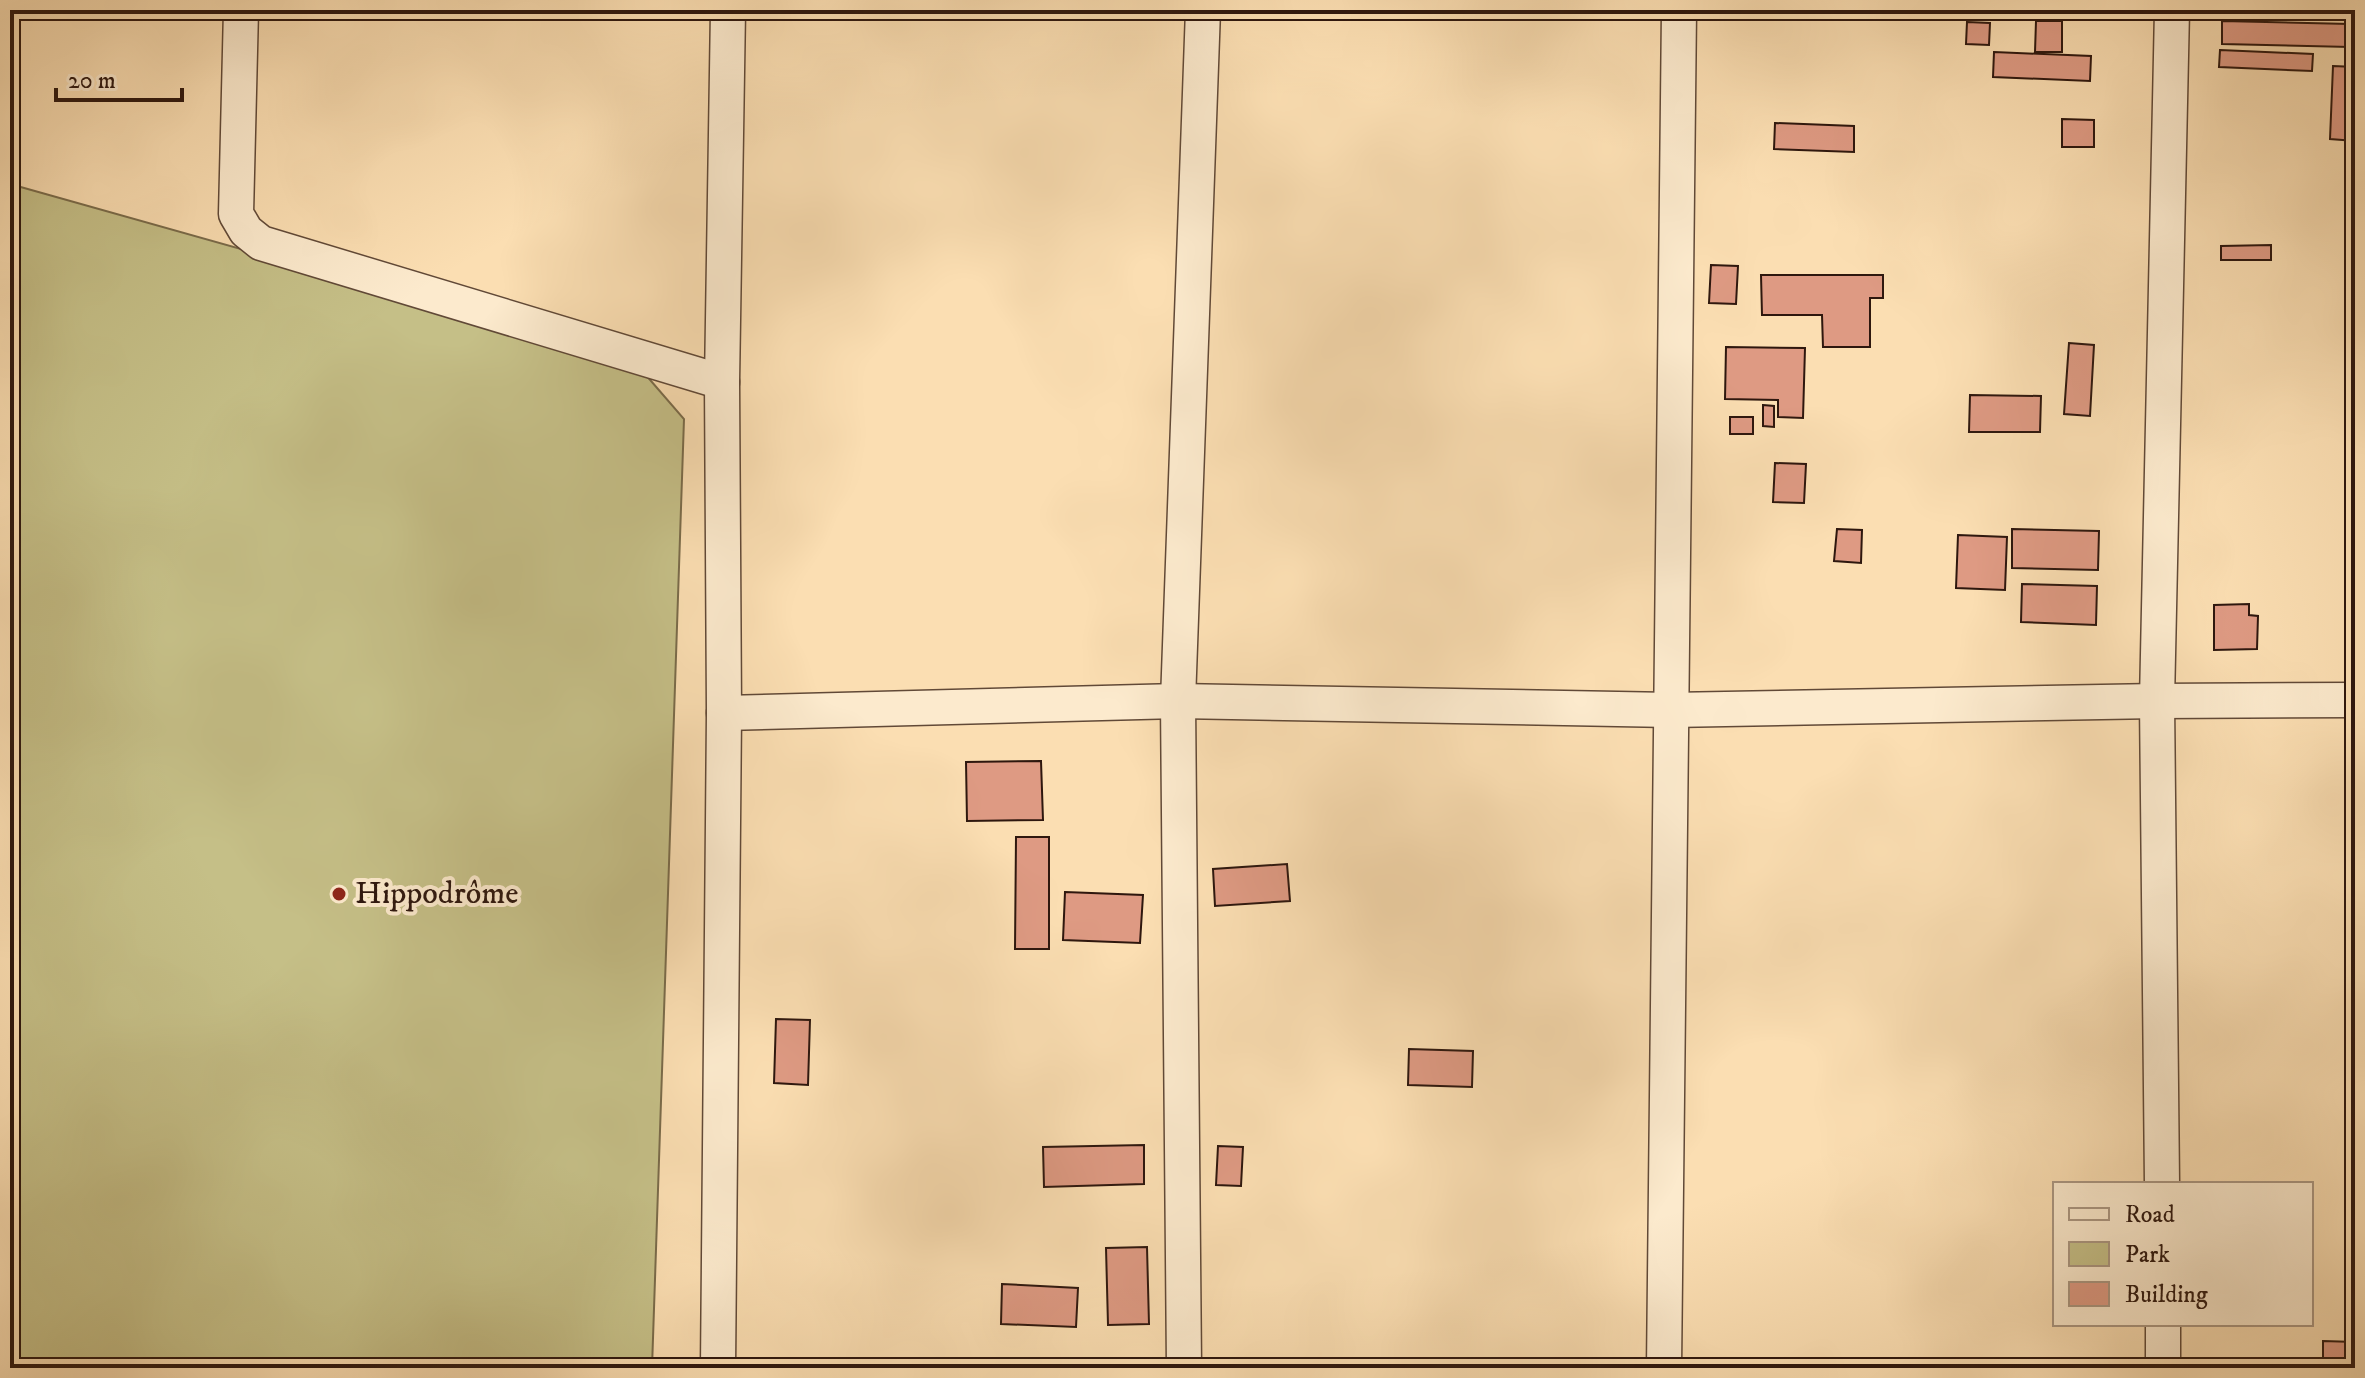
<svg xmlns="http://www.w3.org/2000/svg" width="2365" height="1378" font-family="'IM FELL DW Pica',serif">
<rect width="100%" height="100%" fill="#fbdeb2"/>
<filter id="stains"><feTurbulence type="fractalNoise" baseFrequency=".0025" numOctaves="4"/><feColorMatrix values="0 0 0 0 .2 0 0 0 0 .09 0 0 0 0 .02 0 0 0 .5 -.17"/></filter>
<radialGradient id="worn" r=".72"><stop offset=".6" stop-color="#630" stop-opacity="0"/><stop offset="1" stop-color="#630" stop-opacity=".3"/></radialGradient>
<polygon fill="#c5bf87" stroke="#7a6b4a" stroke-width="2" points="10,184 632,359 684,419 652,1368 10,1368"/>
<g fill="#de9a83" stroke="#2e170e" stroke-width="2">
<rect x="2223" y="10" width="73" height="9"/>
<polygon points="2036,21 2062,21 2062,52 2035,52"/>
<polygon points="2222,21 2350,24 2350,47 2222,44"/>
<polygon points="1967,22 1990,23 1989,45 1966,44"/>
<polygon points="2220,50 2313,54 2312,71 2219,67"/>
<polygon points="1994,52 2091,56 2090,81 1993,77"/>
<polygon points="2333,66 2355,67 2355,141 2330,139"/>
<polygon points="2062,119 2094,120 2094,147 2062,147"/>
<polygon points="1775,123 1854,126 1854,152 1774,149"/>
<polygon points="2271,245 2271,260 2221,260 2221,246"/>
<polygon points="1711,265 1738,266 1736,304 1709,303"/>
<polygon points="1761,275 1883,275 1883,298 1870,298 1870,347 1823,347 1822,315 1762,315"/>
<polygon points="2069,343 2094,345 2090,416 2064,414"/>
<polygon points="1726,347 1805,348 1803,418 1778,417 1778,400 1725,399"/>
<polygon points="2353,354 2355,354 2355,424 2354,424"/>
<polygon points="1970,395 2041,396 2040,432 1969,432"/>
<polygon points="1763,405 1774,406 1774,427 1763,426"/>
<rect x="1730" y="417" width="23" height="17"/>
<polygon points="1775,463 1806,464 1804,503 1773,502"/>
<polygon points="1837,529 1862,530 1861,563 1834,561"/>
<polygon points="2012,529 2099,531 2098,570 2012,568"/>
<polygon points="1958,535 2007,537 2005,590 1956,588"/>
<polygon points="2022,584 2097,586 2096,625 2021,622"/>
<polygon points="2249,604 2249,615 2258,616 2257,649 2214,650 2214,605"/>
<polygon points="1041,761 1043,820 967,821 966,762"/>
<polygon points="1016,837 1049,837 1049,949 1015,949"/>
<polygon points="1287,864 1290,901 1215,906 1213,869"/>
<polygon points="1065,892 1143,895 1140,943 1063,940"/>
<polygon points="776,1019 810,1020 808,1085 774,1083"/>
<polygon points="1409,1049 1473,1051 1472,1087 1408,1085"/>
<polygon points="1144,1145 1144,1184 1044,1187 1043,1147"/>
<polygon points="1218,1146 1243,1147 1241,1186 1216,1185"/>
<polygon points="1147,1247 1149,1324 1108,1325 1106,1248"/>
<polygon points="1002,1284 1078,1288 1076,1327 1001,1324"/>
<polygon points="2323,1341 2355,1342 2355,1368 2323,1368"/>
</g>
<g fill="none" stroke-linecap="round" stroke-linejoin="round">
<g stroke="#614937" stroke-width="37">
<g id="street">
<polyline points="241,10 236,214 246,231 261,243 722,382"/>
<polyline points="724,713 1178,701 1671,710 2157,701 2355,700"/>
<polyline points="2162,1184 2157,701 2172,10"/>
<polyline points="2163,1324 2163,1368"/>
<polyline points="718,1368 724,713 722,382 728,10"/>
<polyline points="1184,1368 1178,701 1203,10"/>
<polyline points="1664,1368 1679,10"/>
</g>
</g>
<use href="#street" stroke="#fceacd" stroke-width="34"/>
</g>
<circle fill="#8f2418" stroke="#fceacd" stroke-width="3" cx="339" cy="894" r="8"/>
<g text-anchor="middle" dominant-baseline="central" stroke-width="8" stroke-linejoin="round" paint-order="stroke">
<g font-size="32" fill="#2e170e" stroke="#fceacd" text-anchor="start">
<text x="355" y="894">Hippodrôme</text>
</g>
</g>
<rect width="2365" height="1378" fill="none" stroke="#fbdeb2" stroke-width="40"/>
<rect x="12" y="12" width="2341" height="1354" fill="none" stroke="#2e170e" stroke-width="4"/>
<rect x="20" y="20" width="2325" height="1338" fill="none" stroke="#2e170e" stroke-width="2"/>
<rect x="2053" y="1182" width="260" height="144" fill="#fceacd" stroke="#aa9681" stroke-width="2"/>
<rect x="2069" y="1208" width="40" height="12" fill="#fceacd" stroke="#aa9681" stroke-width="2"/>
<text x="2125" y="1222" font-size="24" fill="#2e170e">Road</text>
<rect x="2069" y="1242" width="40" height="24" fill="#c5bf87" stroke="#aa9681" stroke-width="2"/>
<text x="2125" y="1262" font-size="24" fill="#2e170e">Park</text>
<rect x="2069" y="1282" width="40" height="24" fill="#de9a83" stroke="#aa9681" stroke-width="2"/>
<text x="2125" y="1302" font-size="24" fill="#2e170e">Building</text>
<path d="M56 88v12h126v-12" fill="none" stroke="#2e170e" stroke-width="4"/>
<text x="68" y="88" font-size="24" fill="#2e170e" stroke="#fceacd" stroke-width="6" paint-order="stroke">20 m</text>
<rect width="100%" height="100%" filter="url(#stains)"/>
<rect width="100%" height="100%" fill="url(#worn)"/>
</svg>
